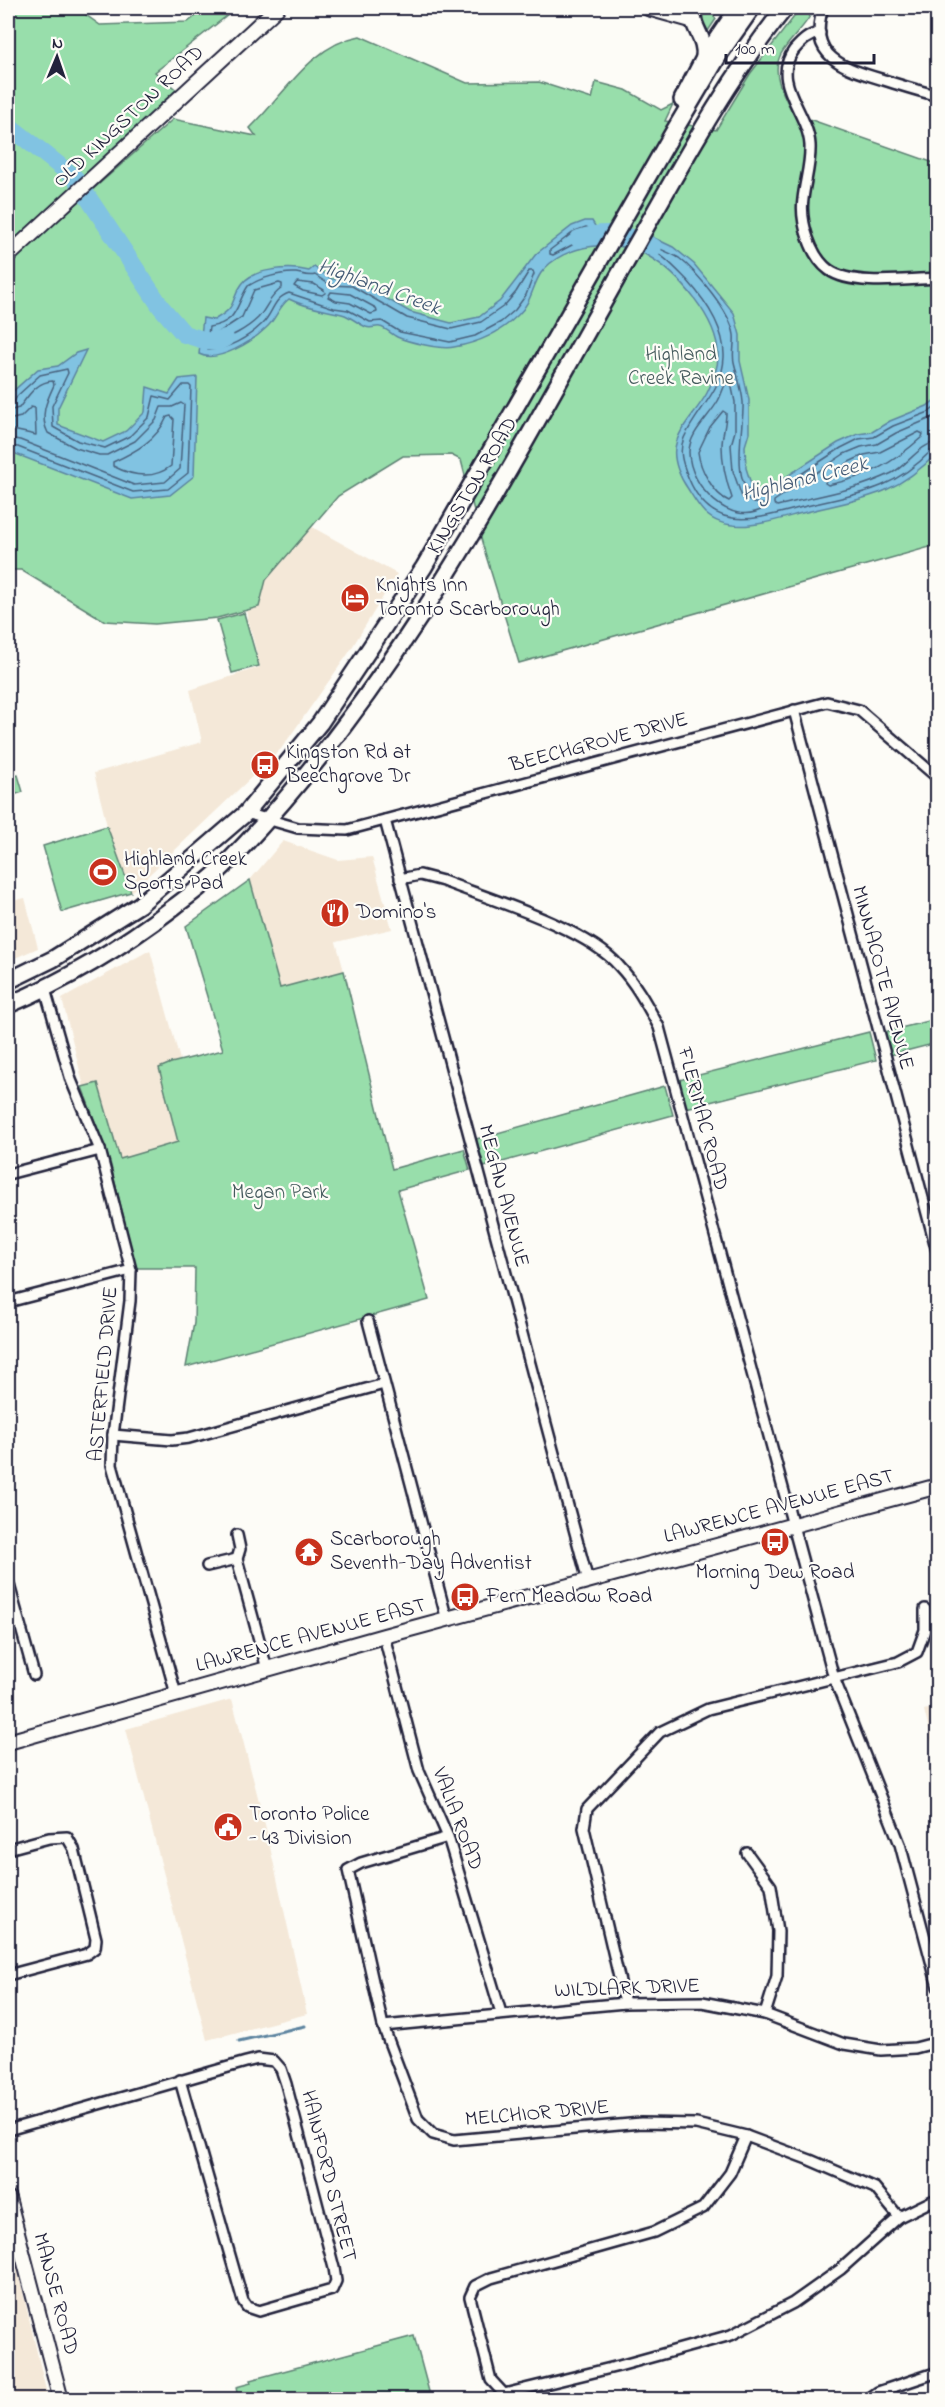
<svg xmlns="http://www.w3.org/2000/svg" width="945" height="2407" font-family="'Indie Flower',sans-serif">
<rect width="100%" height="100%" fill="#fdfcf7"/>
<filter id="ink" filterUnits="userSpaceOnUse"><feTurbulence type="fractalNoise" baseFrequency=".0167" numOctaves="2"/><feDisplacementMap in="SourceGraphic" scale="12" xChannelSelector="R" yChannelSelector="G"/><feConvolveMatrix kernelMatrix="1 2 1 2 8 2 1 2 1" color-interpolation-filters="sRGB"/></filter>
<g filter="url(#ink)">
<g fill="#f4e8d8">
<polygon points="312,527 397,574 348,654 281,749 131,892 107,826 94,773 202,742 190,690 260,667 246,611 259,607 266,580"/>
<polygon points="283,841 338,860 372,857 392,929 336,942 344,971 280,988 250,880"/>
<polygon points="25,898 38,948 8,961 8,902"/>
<polygon points="150,950 180,1060 159,1068 178,1142 119,1159 98,1083 84,1087 62,999"/>
<polygon points="232,1699 264,1820 307,2014 207,2040 126,1729"/>
<polygon points="937,1707 938,1707 937,1762 924,1710"/>
<polygon points="13,2250 48,2399 8,2399 8,2252"/>
</g>
<g fill="#98deab" stroke="#5d8073" stroke-width="1.5">
<polygon points="8,8 76,8 100,25 188,22 206,8 237,8 155,72 179,92 8,248"/>
<polygon points="700,8 724,8 720,14 716,12 714,17 716,19 706,34 700,26"/>
<path d="M800 9 810 16C802 30 789 40 781 54 769 76 788 102 797 121L809 119 937 164V545L519 663 483 546 461 460 451 455 403 456 338 496 266 580 259 607 217 618 155 624 105 621 21 570H8V264L173 119 256 136 250 128C284 96 310 45 360 36L467 83 539 82 592 99 596 82 626 90 661 110 673 104 665 121 716 130 750 74Z"/>
<polygon points="244,613 259,666 232,673 217,620"/>
<polygon points="8,759 13,776 18,775 23,792 10,796 8,788"/>
<polygon points="107,826 131,892 62,912 43,846"/>
<polygon points="250,880 280,988 344,971 392,1169 464,1149 470,1170 398,1190 429,1300 186,1367 194,1323 195,1268 136,1268 110,1162 82,1087 98,1083 120,1159 178,1142 159,1068 171,1063 223,1050 186,926"/>
<polygon points="937,1019 937,1043 890,1055 884,1032"/>
<polygon points="869,1032 876,1060 686,1108 679,1080"/>
<polygon points="665,1086 673,1115 484,1167 476,1139"/>
<polygon points="414,2336 431,2399 238,2399 236,2387 251,2383 250,2380"/>
</g>
<g fill="#81c3e2" stroke="#5b839f" stroke-width="1.5">
<path d="M585 221H592L598 231 608 236 628 238 646 234 673 247 694 264 734 313 740 335V361L749 400V433L745 446 746 468 752 487 758 490H766L838 443 858 434 872 432 890 421 927 406 936 399 937 393V453C892 500 855 499 798 514 770 522 729 536 705 513 698 506 693 497 688 489 680 478 673 461 675 448 679 426 697 412 707 393 712 383 718 368 718 356 719 320 678 273 648 256 618 238 563 243 541 273 532 286 532 302 518 315 501 332 478 343 454 347 442 350 408 342 397 337 392 335 386 328 380 327 376 326 371 329 366 327 359 324 352 318 345 315 327 310 306 308 289 299 278 307 276 320 266 328 253 341 217 364 199 354L203 318 214 320C240 305 228 303 242 284 253 268 292 266 309 271L314 267 332 279 354 280 410 312 451 323 479 317 500 301 536 254 572 226Z"/>
<polygon points="86,350 58,408 58,425 103,442 126,431 145,412 147,387 169,394 179,379 197,377 194,476 170,495 132,499 8,451 8,410 11,393 38,369 58,366 76,353"/>
</g>
<g fill="none" stroke-linecap="round" stroke-linejoin="round">
<g stroke="#48627e" stroke-width="1.5">
<polygon points="586,227 591,229 594,236 593,239 572,245 553,255 550,254 550,250 575,231"/>
<path d="M648 242C655 248 669 252 679 258 697 272 731 313 734 335 735 344 732 353 734 362 737 375 742 389 743 402 745 426 724 504 769 495L841 448 859 439 874 437 893 426 929 412 938 405"/>
<path d="M645 248C659 250 676 269 687 280 705 300 725 328 724 357 723 390 697 409 684 438 678 452 683 464 688 477 710 532 750 521 795 509 851 494 888 495 931 451L938 450"/>
<path d="M529 271H533L534 274 526 295 515 310 501 322 475 336 450 342 400 332 382 321 370 322 348 310 334 308 289 293C273 298 273 314 262 324 249 337 227 350 208 350L206 348 209 327C239 322 235 306 248 286 260 278 282 272 296 273 303 274 308 277 315 275L330 285 352 286 407 318 451 329 481 322 504 306 516 292Z"/>
<polygon points="297,282 314,284 324,290 325,293 322,295 303,291 294,286"/>
<path d="M279 283 282 284V288C267 299 268 307 258 318 249 327 227 341 215 340L216 334 242 317 254 290Z"/>
<polygon points="331,292 350,294 376,308 377,312 371,314 350,303 336,301 328,297"/>
<path d="M728 381 731 383 735 402V431L731 445 733 471 742 497 754 503 763 504 764 508C731 529 689 486 689 452 689 433 709 417 718 401 722 394 723 386 728 381Z"/>
<polyline points="8,404 14,402 17,396 40,375 67,369 68,373 52,406 53,427 78,441 105,448 130,436 149,417 154,396 170,400 183,385 189,385 191,387 188,473 168,489 133,492 18,447 8,446"/>
<path d="M8 411 19 408C28 396 37 381 53 381L54 385C47 400 39 416 48 433L76 448 99 455H107L135 441 156 420 161 407H172L181 403 184 405 180 469 165 482 134 485 20 440 8 438"/>
<path d="M723 411 726 413C726 425 722 435 722 446 722 464 726 481 732 498L729 501C713 494 700 469 698 452L710 427Z"/>
<path d="M938 415 896 433 877 444 861 447 844 454 774 501V504L777 506C816 496 856 491 892 473 908 465 920 443 938 442"/>
<path d="M171 416 174 419 171 466C153 480 132 476 113 466V462C135 452 157 440 167 417Z"/>
<polyline points="8,420 21,417 31,407 35,408 36,435 8,429"/>
<path d="M919 432 923 434 922 437C891 465 869 476 828 485L825 483 826 479 849 462 864 455 880 452Z"/>
</g>
<polyline stroke="#5b839f" stroke-width="3" points="239,2041 305,2026"/>
<g stroke="#81c3e2" stroke-width="18">
<polyline points="8,125 75,178 161,307 184,334 207,341 217,342 225,338"/>
<path d="M579 239C606 229 628 235 653 247"/>
</g>
<g stroke="#22223b" stroke-width="14">
<g id="street">
<path d="M823 8C806 58 847 69 884 80 902 86 920 91 938 96"/>
<path d="M820 33C808 35 802 41 794 50 770 82 808 112 810 145 811 163 805 181 803 199 800 221 810 256 829 270 852 287 909 279 938 278"/>
<polyline points="794,710 938,1255"/>
<polyline points="246,813 298,828 347,830 827,702 859,710 938,778"/>
<polyline points="385,820 588,1581"/>
<path d="M400 879 420 875 443 881C492 900 586 928 619 966 636 984 647 1005 659 1027L834 1678 900 1844 938 1987"/>
<polyline points="45,989 71,1080 100,1150 131,1270 130,1301 113,1435 112,1465 176,1694"/>
<polyline points="8,1174 100,1150"/>
<polyline points="8,1302 131,1270"/>
<polyline points="368,1321 447,1620"/>
<polyline points="113,1435 172,1440 189,1438 384,1384"/>
<polyline points="237,1535 240,1549 237,1559 267,1669"/>
<polyline points="207,1566 237,1559"/>
<polyline points="8,1581 34,1675"/>
<polyline points="384,1636 419,1771 448,1837 501,2013"/>
<polyline points="448,1837 361,1863 348,1870 383,2026 418,2119 433,2134 454,2140 641,2123 696,2124 746,2136 810,2160 875,2188 899,2217"/>
<polyline points="8,1849 49,1838 67,1837 74,1849 96,1939 95,1948 87,1954 8,1975"/>
<polyline points="747,1853 771,1886 778,1931 777,1976 765,2014"/>
<polyline points="625,2003 584,1828 587,1809 660,1732 708,1709 898,1662 917,1652 925,1630 925,1609"/>
<polyline points="383,2026 625,2003 702,2002 765,2014 844,2044 881,2050 915,2048 938,2042"/>
<polyline points="8,2130 246,2062 258,2059 274,2061 281,2069 286,2084 334,2268 336,2281 332,2290 259,2311 247,2307 243,2301 180,2080"/>
<polyline points="746,2136 730,2173 703,2208 654,2232 491,2278 475,2286 470,2297 491,2380 504,2394 619,2366 731,2335 793,2303 841,2269 899,2217 938,2198"/>
<polyline points="867,2400 878,2392 938,2372"/>
</g>
</g>
<g stroke="#22223b" stroke-width="18">
<g id="secondary">
<polyline points="648,8 691,20"/>
<polyline points="8,256 277,8"/>
<polyline points="8,1742 384,1636 938,1486"/>
<polyline points="8,2198 61,2400"/>
</g>
</g>
<g stroke="#22223b" stroke-width="20">
<g id="primary">
<path d="M694 8C689 28 707 36 704 58"/>
<polyline points="682,100 704,58 738,8"/>
<polyline points="8,981 53,959 139,905 246,813 320,723 424,567 674,131 721,52 752,8"/>
<path d="M8 1005C67 980 122 947 174 907 191 894 209 881 224 866 400 688 514 459 637 243 683 162 727 80 785 8"/>
</g>
</g>
<use href="#street" stroke="#fdfcf7" stroke-width="9"/>
<use href="#secondary" stroke="#fdfcf7" stroke-width="14"/>
<use href="#primary" stroke="#fdfcf7" stroke-width="15"/>
</g>
</g>
<defs>
<g id="hotel-disc" transform="scale(1.5)"><circle r="9.5" fill="#c8321e" stroke="#fdfcf7"/><path d="M-6-4.5h1.5V1H6V5H4.5V3h-9V5H-6ZM-4 0a1.8 1.8 0 1 1 3.6 0ZM.5 0V-2.5h3Q6-2.5 6 0Z" fill="#fff"/></g>
<g id="bus-disc" transform="scale(1.5)"><circle r="9.5" fill="#c8321e" stroke="#fdfcf7"/><path d="M-5-6H5V4H4V6H2V4H-2V6H-4V4H-5ZM-3.5-4V0h7V-4ZM-3.5 1.2v1.5H-2V1.2ZM2 1.2v1.5H3.5V1.2Z" fill="#fff"/></g>
<g id="stadium-disc" transform="scale(1.5)"><circle r="9.5" fill="#c8321e" stroke="#fdfcf7"/><path d="M0-5a6.5 5 0 1 0 0 10a6.5 5 0 1 0 0-10ZM-3.5-1.8h7v3.6h-7Z" fill="#fff"/></g>
<g id="restaurant-disc" transform="scale(1.5)"><circle r="9.5" fill="#c8321e" stroke="#fdfcf7"/><path d="M-5-6h1v4h1v-4h1v4h1v-4h1v5L-1.5 .5V6h-2V.5L-5-1ZM5-6V6H3V1.5H1.5Q1.5-4 5-6Z" fill="#fff"/></g>
<g id="temple-disc" transform="scale(1.5)"><circle r="9.5" fill="#c8321e" stroke="#fdfcf7"/><path d="M0-6L5-2H3V0L6.5 2.5H4V6H1.5V3h-3V6H-4V2.5H-6.5L-3 0V-2H-5Z" fill="#fff"/></g>
<g id="civic-disc" transform="scale(1.5)"><circle r="9.5" fill="#c8321e" stroke="#fdfcf7"/><path d="M-.6-6.5H3V-4.5H.6V-3L4-1V1h2V6H-6V1h2V-1L-.6-3ZM-1.2 2.5V6h2.4V2.5Z" fill="#fff"/></g>
</defs>
<g fill-rule="evenodd">
<use href="#hotel-disc" x="355" y="598"/>
<use href="#bus-disc" x="265" y="765"/>
<use href="#stadium-disc" x="103" y="872"/>
<use href="#restaurant-disc" x="335" y="913"/>
<use href="#bus-disc" x="775" y="1542"/>
<use href="#temple-disc" x="309" y="1552"/>
<use href="#bus-disc" x="465" y="1597"/>
<use href="#civic-disc" x="228" y="1827"/>
</g>
<g text-anchor="middle" dominant-baseline="central" stroke-width="4.5" stroke-linejoin="round" paint-order="stroke">
<g font-size="21" fill="#22223b" stroke="#fdfcf7">
<text transform="translate(129 117) rotate(-43)">OLD KINGSTON ROAD</text>
<text transform="translate(473 486) rotate(-59)">KINGSTON ROAD</text>
<text transform="translate(599 743) rotate(-15)">BEECHGROVE DRIVE</text>
<text transform="translate(882 978) rotate(75)">MINNACOTE AVENUE</text>
<text transform="translate(702 1119) rotate(75)">FLERIMAC ROAD</text>
<text transform="translate(503 1196) rotate(75)">MEGAN AVENUE</text>
<text transform="translate(104 1374) rotate(-85)">ASTERFIELD DRIVE</text>
<text transform="translate(779 1507) rotate(-15)">LAWRENCE AVENUE EAST</text>
<text transform="translate(311 1636) rotate(-15)">LAWRENCE AVENUE EAST</text>
<text transform="translate(457 1819) rotate(69)">VALIA ROAD</text>
<text transform="translate(627 1989) rotate(-2)">WILDLARK DRIVE</text>
<text transform="translate(537 2114) rotate(-5)">MELCHIOR DRIVE</text>
<text transform="translate(328 2176) rotate(76)">HAINFORD STREET</text>
<text transform="translate(55 2294) rotate(75)">MANSE ROAD</text>
</g>
<g font-size="21" fill="#455a5d" stroke="#fdfcf7">
<text x="681" y="355">Highland<tspan x="681" dy="24">Creek Ravine</tspan></text>
<text x="280" y="1193">Megan Park</text>
</g>
<g font-size="21" fill="#22223b" stroke="#fdfcf7" text-anchor="start">
<text x="376" y="586">Knights Inn<tspan x="376" dy="24">Toronto Scarborough</tspan></text>
<text x="286" y="753">Kingston Rd at<tspan x="286" dy="24">Beechgrove Dr</tspan></text>
<text x="124" y="860">Highland Creek<tspan x="124" dy="24">Sports Pad</tspan></text>
<text x="356" y="913">Domino's</text>
<text x="330" y="1540">Scarborough<tspan x="330" dy="24">Seventh-Day Adventist</tspan></text>
<text x="775" y="1573" text-anchor="middle">Morning Dew Road</text>
<text x="486" y="1597">Fern Meadow Road</text>
<text x="249" y="1815">Toronto Police<tspan x="249" dy="24">- 43 Division</tspan></text>
</g>
<g font-size="22" font-style="italic" fill="#435a75" stroke="#fdfcf7">
<text transform="translate(379 288) rotate(20)">Highland Creek</text>
<text transform="translate(805 480) rotate(-14)">Highland Creek</text>
</g>
</g>
<rect width="945" height="2407" fill="none" stroke="#fdfcf7" stroke-width="30"/>
<rect x="15" y="15" width="915" height="2377" fill="none" stroke="#22223b" stroke-width="2" filter="url(#ink)"/>
<g transform="translate(57 57) rotate(2)" stroke="#fdfcf7" stroke-width="4.5" paint-order="stroke">
<path d="M0-4.5L10 22L0 15L-10 22Z" fill="#22223b"/>
<text y="-9" font-size="16" font-weight="bold" text-anchor="middle" fill="#22223b">N</text>
</g>
<path d="M726 54v9h148v-9" fill="none" stroke="#22223b" stroke-width="3"/>
<text x="735" y="54" font-size="18" fill="#22223b" stroke="#fdfcf7" stroke-width="4.5" paint-order="stroke">100 m</text>
</svg>
